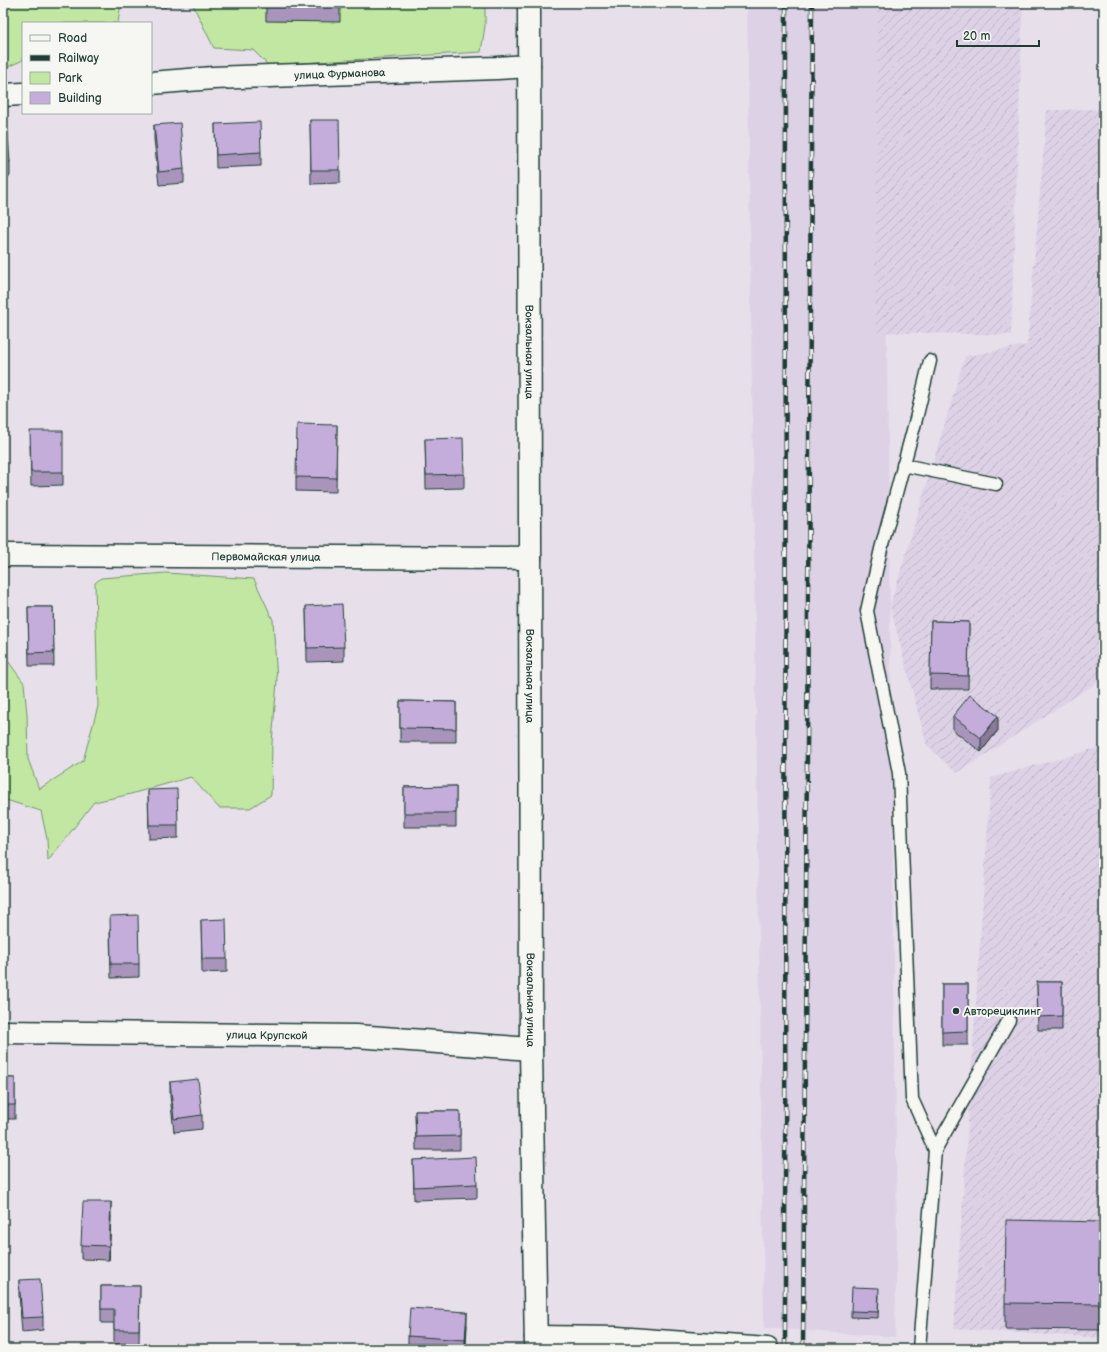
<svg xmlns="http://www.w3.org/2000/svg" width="1107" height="1352" font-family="'Balsamiq Sans',sans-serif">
<defs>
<pattern id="industrial-furrows" width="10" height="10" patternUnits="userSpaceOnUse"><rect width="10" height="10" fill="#ddd1e6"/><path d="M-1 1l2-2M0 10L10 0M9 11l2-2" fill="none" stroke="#bdb4c6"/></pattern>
</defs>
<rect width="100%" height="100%" fill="#e7e0eb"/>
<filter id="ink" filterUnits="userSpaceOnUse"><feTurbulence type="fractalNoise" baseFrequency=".025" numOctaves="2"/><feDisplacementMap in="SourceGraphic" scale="8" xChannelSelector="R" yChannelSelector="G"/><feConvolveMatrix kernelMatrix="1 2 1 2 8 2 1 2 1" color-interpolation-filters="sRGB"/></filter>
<g filter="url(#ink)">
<polygon fill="#ddd1e6" points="747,3 883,3 897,1237 895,1337 764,1328"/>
<g fill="url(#industrial-furrows)">
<polygon points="878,3 1023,3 1011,335 875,332"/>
<polygon points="1104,109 1104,678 957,773 927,746 890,606 965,356 1027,345 1047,110"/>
<polygon points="1104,746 1104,1338 954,1329 991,778"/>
</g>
<g fill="#c2e7a2" stroke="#70926b">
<polygon points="3,3 121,3 118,23 23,23 23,60 3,69"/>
<polygon points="192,3 485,3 485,26 481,52 268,65 253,50 214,48"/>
<polygon points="166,573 254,579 273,620 277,681 272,743 271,795 250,808 219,808 191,777 127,795 94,802 48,861 47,839 41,811 3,799 3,698 8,661 24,683 27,714 28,759 39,789 83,761 98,706 95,583 101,578"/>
</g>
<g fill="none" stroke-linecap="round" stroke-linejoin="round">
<g stroke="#1f3d34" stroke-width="15">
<g id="service">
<polyline points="930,361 916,419 881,549 867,611 899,773 912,1099 935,1150"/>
<polyline points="903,465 996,484"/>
<polyline points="919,1349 935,1150 1009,1020"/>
</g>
</g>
<g stroke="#1f3d34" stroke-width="25">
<g id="minor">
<path id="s1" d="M151 83 213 78 497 68 529 66"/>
<polyline points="3,95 23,94"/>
<path id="s2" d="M3 1032 356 1036 531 1049"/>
</g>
</g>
<g stroke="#1f3d34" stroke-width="25">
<g id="tertiary">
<path id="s3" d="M529 3 531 1049 536 1349"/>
<path id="s4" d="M3 555 530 558"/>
<polyline points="536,1337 617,1338 767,1349"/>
</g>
</g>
<use href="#service" stroke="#f6f6f2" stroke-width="12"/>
<use href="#minor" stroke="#f6f6f2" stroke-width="22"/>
<use href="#tertiary" stroke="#f6f6f2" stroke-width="22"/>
<g stroke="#1f3d34" stroke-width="4.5">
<g id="rail">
<polyline points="785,1349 786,3"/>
<polyline points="803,1349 812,3"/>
</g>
</g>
<use href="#rail" stroke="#f6f6f2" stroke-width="3" stroke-dasharray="9" stroke-linecap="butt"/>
</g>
<g fill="#a995bc" stroke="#1f3d34">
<polygon points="129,3 167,3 166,7 129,6"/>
<polygon points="266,3 340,3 340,22 266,21"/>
<polygon points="310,120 340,170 340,183 311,184"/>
<polygon points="3,121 10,162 10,176 3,176"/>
<polygon points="215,124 261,152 261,166 216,168"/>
<polygon points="154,125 184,169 184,183 159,185 154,139"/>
<polygon points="337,425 336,492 296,491 296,477"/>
<polygon points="425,439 464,474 464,488 426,489"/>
<polygon points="30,445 63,472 63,485 31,486"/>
<polygon points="306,606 344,647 344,661 307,662"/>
<polygon points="28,607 53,607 54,666 29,666"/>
<polygon points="931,621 969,622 968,689 930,689"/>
<polygon points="400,701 456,702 456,742 400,742"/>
<polygon points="953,716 998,730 981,752 953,730"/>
<polygon points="456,786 456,827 404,827 404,787"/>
<polygon points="148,790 178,825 178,838 149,839"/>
<polygon points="201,920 227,959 227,972 202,973"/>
<polygon points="110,929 139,964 139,977 111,978"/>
<polygon points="1037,982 1062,982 1062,1030 1038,1030"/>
<rect x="942" y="984" width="26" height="61"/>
<rect x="3" y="1078" width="12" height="41"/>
<polygon points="170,1082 202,1115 202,1129 174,1132 170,1096"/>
<polygon points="415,1111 460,1111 460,1150 416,1150"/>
<polygon points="413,1160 477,1184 477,1198 414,1200"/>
<polygon points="111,1216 109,1260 81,1259 81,1245"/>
<polygon points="1104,1222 1104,1330 1005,1329 1005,1303"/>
<polygon points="19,1280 43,1317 43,1330 22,1332 19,1294"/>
<polygon points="101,1286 140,1286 139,1344 114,1344 114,1323 101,1323"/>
<polygon points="879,1295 878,1318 851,1317 851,1311"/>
<polygon points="467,1325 466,1349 408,1349 408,1336"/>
</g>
<g fill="#8a7999" stroke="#1f3d34">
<polygon points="998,716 998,730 981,752 981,738"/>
<polygon points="111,1202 111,1216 109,1260 109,1246"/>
<polygon points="467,1312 467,1325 465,1349 465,1340"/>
</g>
<g fill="#c5addb" stroke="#1f3d34">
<polygon points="310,120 339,120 340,170 311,170"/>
<polygon points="3,121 7,121 10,162 3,163"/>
<polygon points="260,122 261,152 216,155 215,124"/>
<polygon points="180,123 184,169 159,172 154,125"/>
<polygon points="297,424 337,425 336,478 296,477"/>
<polygon points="30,431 63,431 63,472 31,472"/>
<polygon points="463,438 464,474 426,475 425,439"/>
<polygon points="342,604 344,647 307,648 306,606"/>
<polygon points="28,607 53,607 54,652 29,653"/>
<polygon points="931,621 969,622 968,676 930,675"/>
<polygon points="970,695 998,716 981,738 953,716"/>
<polygon points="400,701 456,702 456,729 400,728"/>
<polygon points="456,786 456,813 404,813 404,787"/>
<polygon points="177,789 178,825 149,825 148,790"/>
<polygon points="138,915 139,964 111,964 110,916"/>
<polygon points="226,919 227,959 202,959 201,920"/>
<polygon points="1037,982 1062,982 1062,1016 1038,1017"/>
<polygon points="942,984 968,984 968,1031 942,1032"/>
<rect x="3" y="1078" width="12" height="27"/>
<polygon points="198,1079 202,1115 174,1119 170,1082"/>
<polygon points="415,1111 460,1111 460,1136 416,1137"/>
<polygon points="476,1157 477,1184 414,1187 413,1160"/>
<polygon points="83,1202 111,1202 109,1246 81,1245"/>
<polygon points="1006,1220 1104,1222 1104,1304 1005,1303"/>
<polygon points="40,1279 43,1317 22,1318 19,1280"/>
<polygon points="101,1286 140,1286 139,1330 114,1330 114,1309 101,1309"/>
<polygon points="852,1287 879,1288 878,1312 851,1311"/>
<polygon points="410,1308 467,1312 465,1340 408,1336"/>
</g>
</g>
<circle fill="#1f3d34" stroke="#f6f6f2" stroke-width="1.5" cx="956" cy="1011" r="4"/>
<g text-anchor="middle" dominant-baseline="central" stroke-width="4" stroke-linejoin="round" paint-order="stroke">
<g font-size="11" fill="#1f3d34" stroke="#f6f6f2">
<text stroke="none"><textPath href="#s1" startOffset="189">улица Фурманова</textPath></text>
<text stroke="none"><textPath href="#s3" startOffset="349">Вокзальная улица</textPath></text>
<text stroke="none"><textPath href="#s4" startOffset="263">Первомайская улица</textPath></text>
<text stroke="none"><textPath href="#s3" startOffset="673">Вокзальная улица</textPath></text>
<text stroke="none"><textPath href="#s3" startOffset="997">Вокзальная улица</textPath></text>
<text stroke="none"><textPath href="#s2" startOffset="264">улица Крупской</textPath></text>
</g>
<g font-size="11" fill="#1f3d34" stroke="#f6f6f2" text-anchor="start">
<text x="964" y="1011">Авторециклинг</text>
</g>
</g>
<rect width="1107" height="1352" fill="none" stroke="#f6f6f2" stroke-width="16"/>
<rect x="8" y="8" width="1091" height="1336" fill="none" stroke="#1f3d34" stroke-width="1.5" filter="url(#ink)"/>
<rect x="22" y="22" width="130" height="92" fill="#f6f6f2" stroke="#a0aca6"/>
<rect x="30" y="35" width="20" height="6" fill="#f6f6f2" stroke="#a0aca6"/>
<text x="58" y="42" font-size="12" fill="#1f3d34">Road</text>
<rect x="30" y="55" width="20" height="6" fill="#1f3d34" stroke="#a0aca6"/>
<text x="58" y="62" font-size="12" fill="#1f3d34">Railway</text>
<rect x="30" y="72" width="20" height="12" fill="#c2e7a2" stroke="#a0aca6"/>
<text x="58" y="82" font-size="12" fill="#1f3d34">Park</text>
<rect x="30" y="92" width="20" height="12" fill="#c5addb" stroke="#a0aca6"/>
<text x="58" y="102" font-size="12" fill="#1f3d34">Building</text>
<path d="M957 40v6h82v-6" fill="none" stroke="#1f3d34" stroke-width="2"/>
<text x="963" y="40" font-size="12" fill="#1f3d34" stroke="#f6f6f2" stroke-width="3" paint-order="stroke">20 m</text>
</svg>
